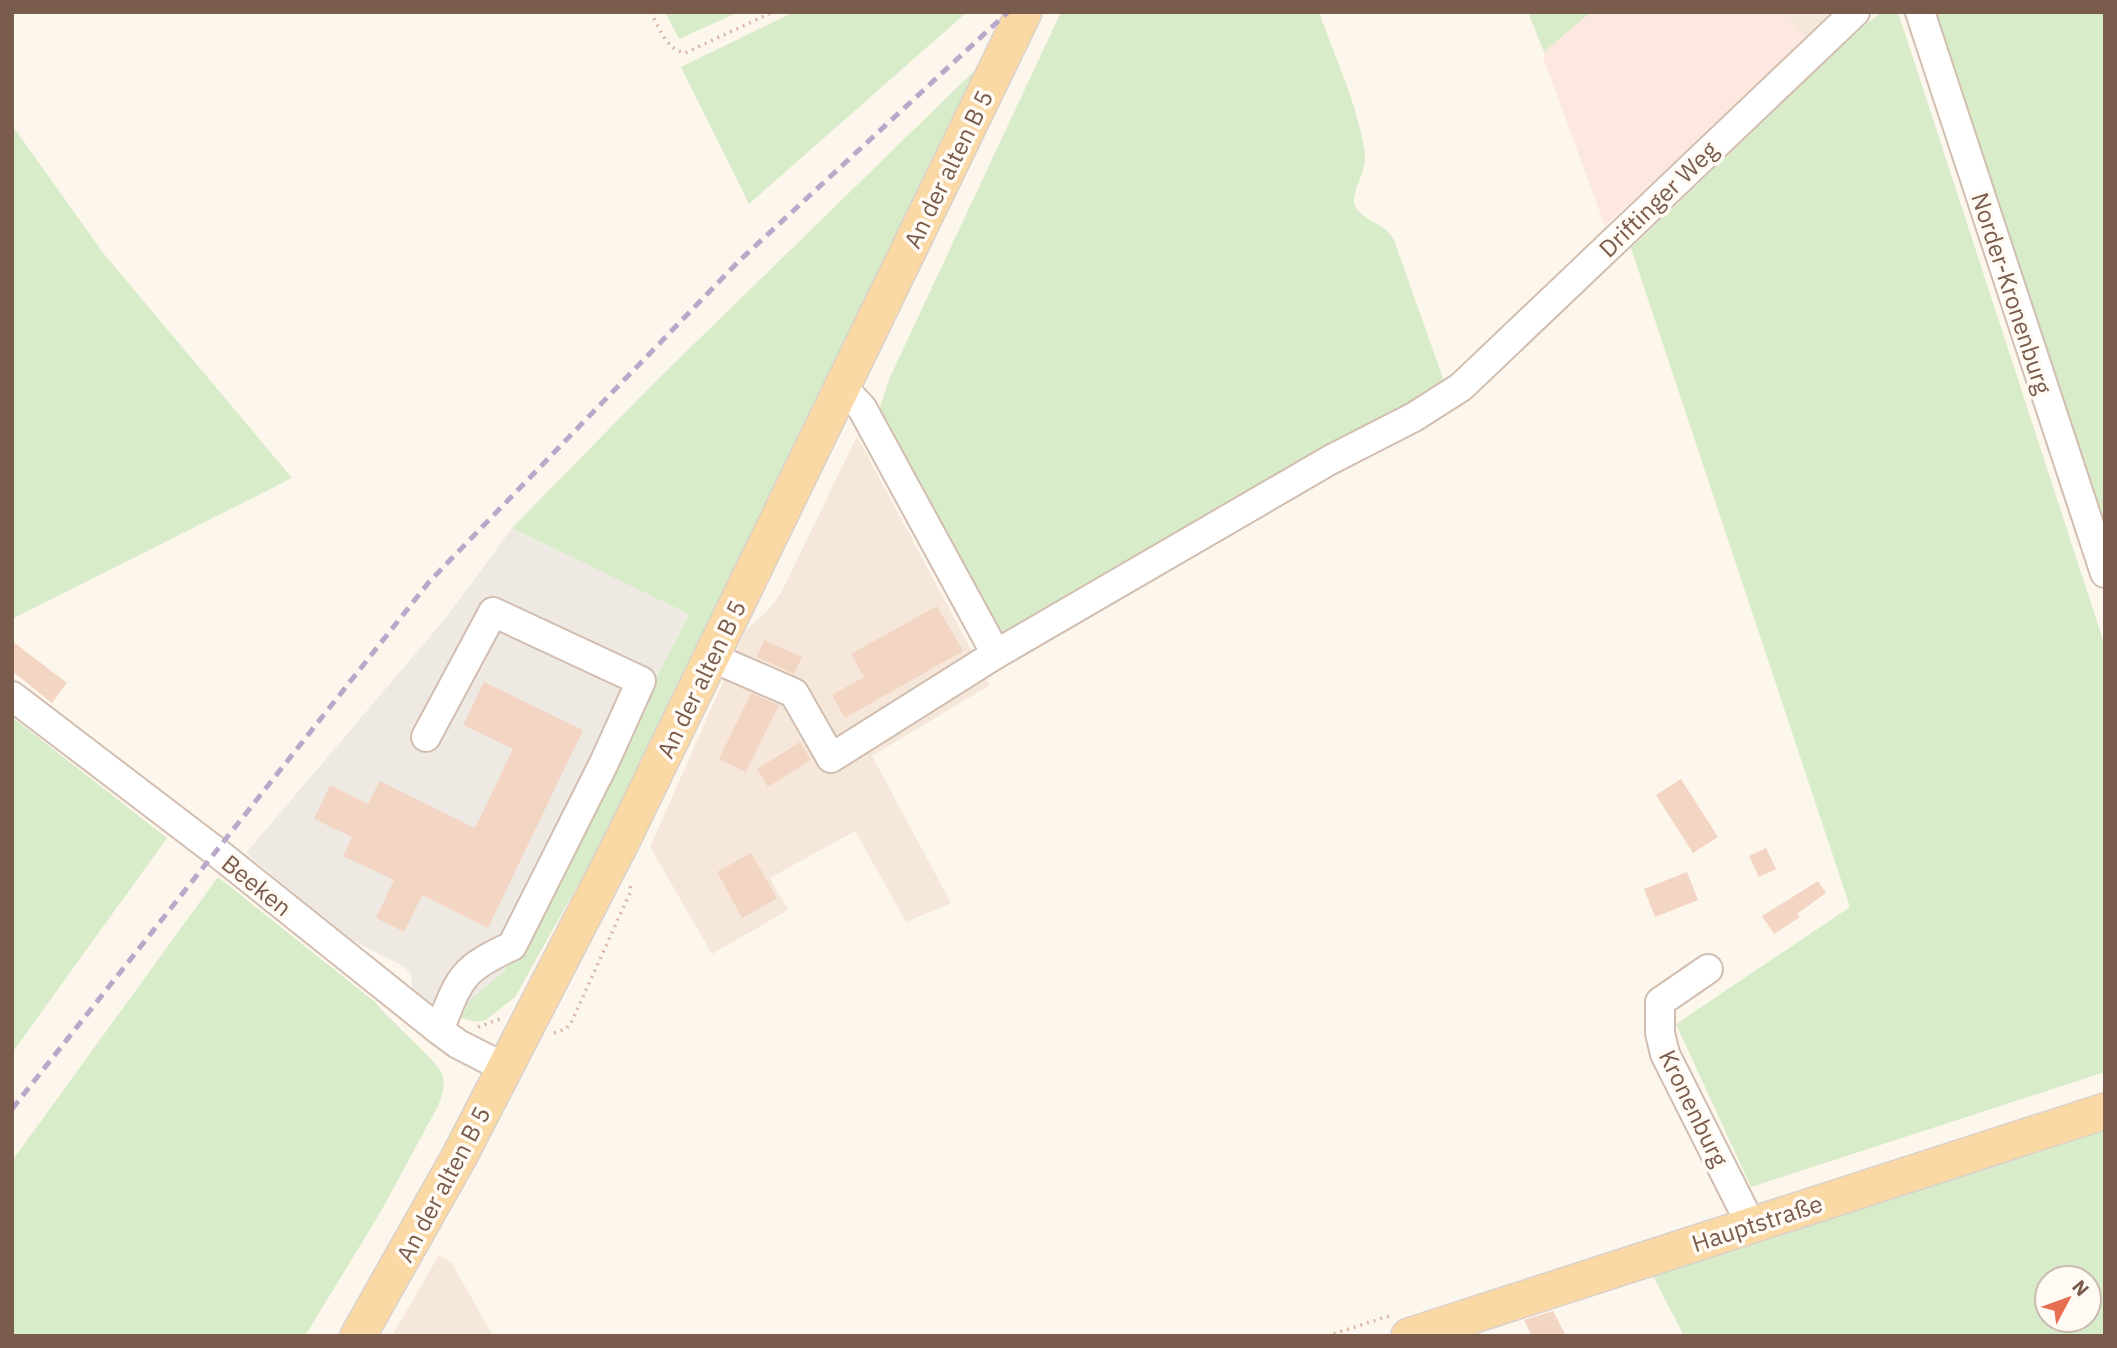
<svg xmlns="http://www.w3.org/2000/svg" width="2117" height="1348" font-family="'IBM Plex Sans',sans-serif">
<rect width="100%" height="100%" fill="#fdf6ec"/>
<g fill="#f5e8da">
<polygon points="1782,12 1835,12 1807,39"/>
<polygon points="857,436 990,685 872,756 951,903 906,922 855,831 770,878 788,910 712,954 650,847 746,630 769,609 781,593"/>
<polygon points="439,1255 451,1262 493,1336 392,1336"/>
</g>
<polygon fill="#fde8e0" points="1591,12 1782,12 1807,39 1605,226 1544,60 1544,52"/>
<polygon fill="#efe9e4" points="512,528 689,613 504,972 464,1008 461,1018 412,992 411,974 403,966 342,935 246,853 445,619"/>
<g fill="#d8ecc9" fill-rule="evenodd">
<polygon points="665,12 739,12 679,39"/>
<polygon points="794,12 967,12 749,204 681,67"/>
<path d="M1061 12H1319C1335 58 1359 107 1365 155 1367 172 1349 195 1355 206 1364 223 1384 221 1394 240L1444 381 1436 390 1000 640 881 420 880 406 890 377Z"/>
<polygon points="1528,12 1591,12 1544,52"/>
<polygon points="1882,12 1896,12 1900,18 2105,646 2105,1072 1751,1187 1676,1024 1850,907 1631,248 1862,27"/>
<polygon points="1932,12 2105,12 2105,532"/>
<polygon points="976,69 608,831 515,997 486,1020 477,1022 461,1018 470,1000 504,972 689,614 512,528 657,380"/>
<polygon points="12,125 104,254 292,478 12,619"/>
<polygon points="12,717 167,838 12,1053"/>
<path d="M218 877 375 1002C389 1021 437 1060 442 1074 446 1086 442 1095 438 1106L380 1213 305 1336H12V1161Z"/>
<path d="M2105 1130V1336H1684L1648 1266 1753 1240ZM2047 1278H2089V1320H2047Z"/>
</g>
<g fill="#f3d5c3">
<polygon points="937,606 963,651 845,718 832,695 864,677 851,654"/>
<polygon points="764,640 802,657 794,674 757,657"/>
<polygon points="12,641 67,683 52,703 12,671"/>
<polygon points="484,682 583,730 488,928 422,895 404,932 376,918 394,880 343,856 352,837 314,819 330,785 368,804 380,781 475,828 513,749 463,725"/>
<polygon points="751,693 779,705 746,772 719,759"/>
<polygon points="800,742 811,760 768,787 757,769"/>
<polygon points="1681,779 1718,837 1693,853 1656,795"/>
<polygon points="1766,848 1776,869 1759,877 1749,856"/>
<polygon points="751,853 777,898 742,918 717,872"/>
<polygon points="1687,872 1698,900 1655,917 1644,889"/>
<polygon points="1818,881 1826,893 1797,914 1800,917 1774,934 1762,916"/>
<polygon points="1553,1311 1566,1336 1532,1336 1524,1320"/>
</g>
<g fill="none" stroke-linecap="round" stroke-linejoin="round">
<g stroke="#d1beb0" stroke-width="32">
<g id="minor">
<polyline points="1920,12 2105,573"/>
<polyline points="842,387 862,408 996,654 1330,460 1414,417 1461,387 1855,12"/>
<polyline points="711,657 794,693 831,758 996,654"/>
<polyline points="12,696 214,850 439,1030 458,1044 505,1068"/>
<path d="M426 737 493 612 641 681 604 763 512 946C459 970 460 979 439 1030"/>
<polyline points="1708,969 1660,1002 1660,1033 1665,1054 1751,1225"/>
</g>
</g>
<g stroke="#dad1cd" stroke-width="38">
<g id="major">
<polyline points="358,1336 459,1157 622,841 1024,12"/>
<polyline points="1409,1336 2105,1111"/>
</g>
</g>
<g stroke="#d9b8a5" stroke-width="3.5" stroke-dasharray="2 5" stroke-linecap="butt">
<path d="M651 12C659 28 666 49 685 53L773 12"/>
<polyline points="478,1027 500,1019"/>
<polyline points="554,1033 566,1029 572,1021 630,893 631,882"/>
<polyline points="1327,1336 1392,1315"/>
</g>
<use href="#minor" stroke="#fff" stroke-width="28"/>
<use href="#major" stroke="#fbd9a5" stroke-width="35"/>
<polyline stroke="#b9a8c9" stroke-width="5" stroke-dasharray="10 7" stroke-linecap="butt" points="12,1109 429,582 739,261 1008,12"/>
</g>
<g text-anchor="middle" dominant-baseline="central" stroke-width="7" stroke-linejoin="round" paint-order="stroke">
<g font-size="24" fill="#7a5c4d" stroke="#fffaf3">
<text transform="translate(948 169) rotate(-64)">An der alten B 5</text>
<text transform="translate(1658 199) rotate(-44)">Driftinger Weg</text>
<text transform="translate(2012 293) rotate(72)">Norder-Kronenburg</text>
<text transform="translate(701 679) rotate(-64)">An der alten B 5</text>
<text transform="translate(257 885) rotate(39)">Beeken</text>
<text transform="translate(1694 1108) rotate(64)">Kronenburg</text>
<text transform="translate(443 1184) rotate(-62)">An der alten B 5</text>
<text transform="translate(1757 1223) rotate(-18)">Hauptstraße</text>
</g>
</g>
<rect width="2117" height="1348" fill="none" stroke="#7a5c4d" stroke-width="28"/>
<g transform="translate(2068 1299) rotate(49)"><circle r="33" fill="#fffaf3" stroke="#cabbb1" stroke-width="2"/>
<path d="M0-5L12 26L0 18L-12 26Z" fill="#e76f51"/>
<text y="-10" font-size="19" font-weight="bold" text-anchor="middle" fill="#7a5c4d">N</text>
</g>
</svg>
